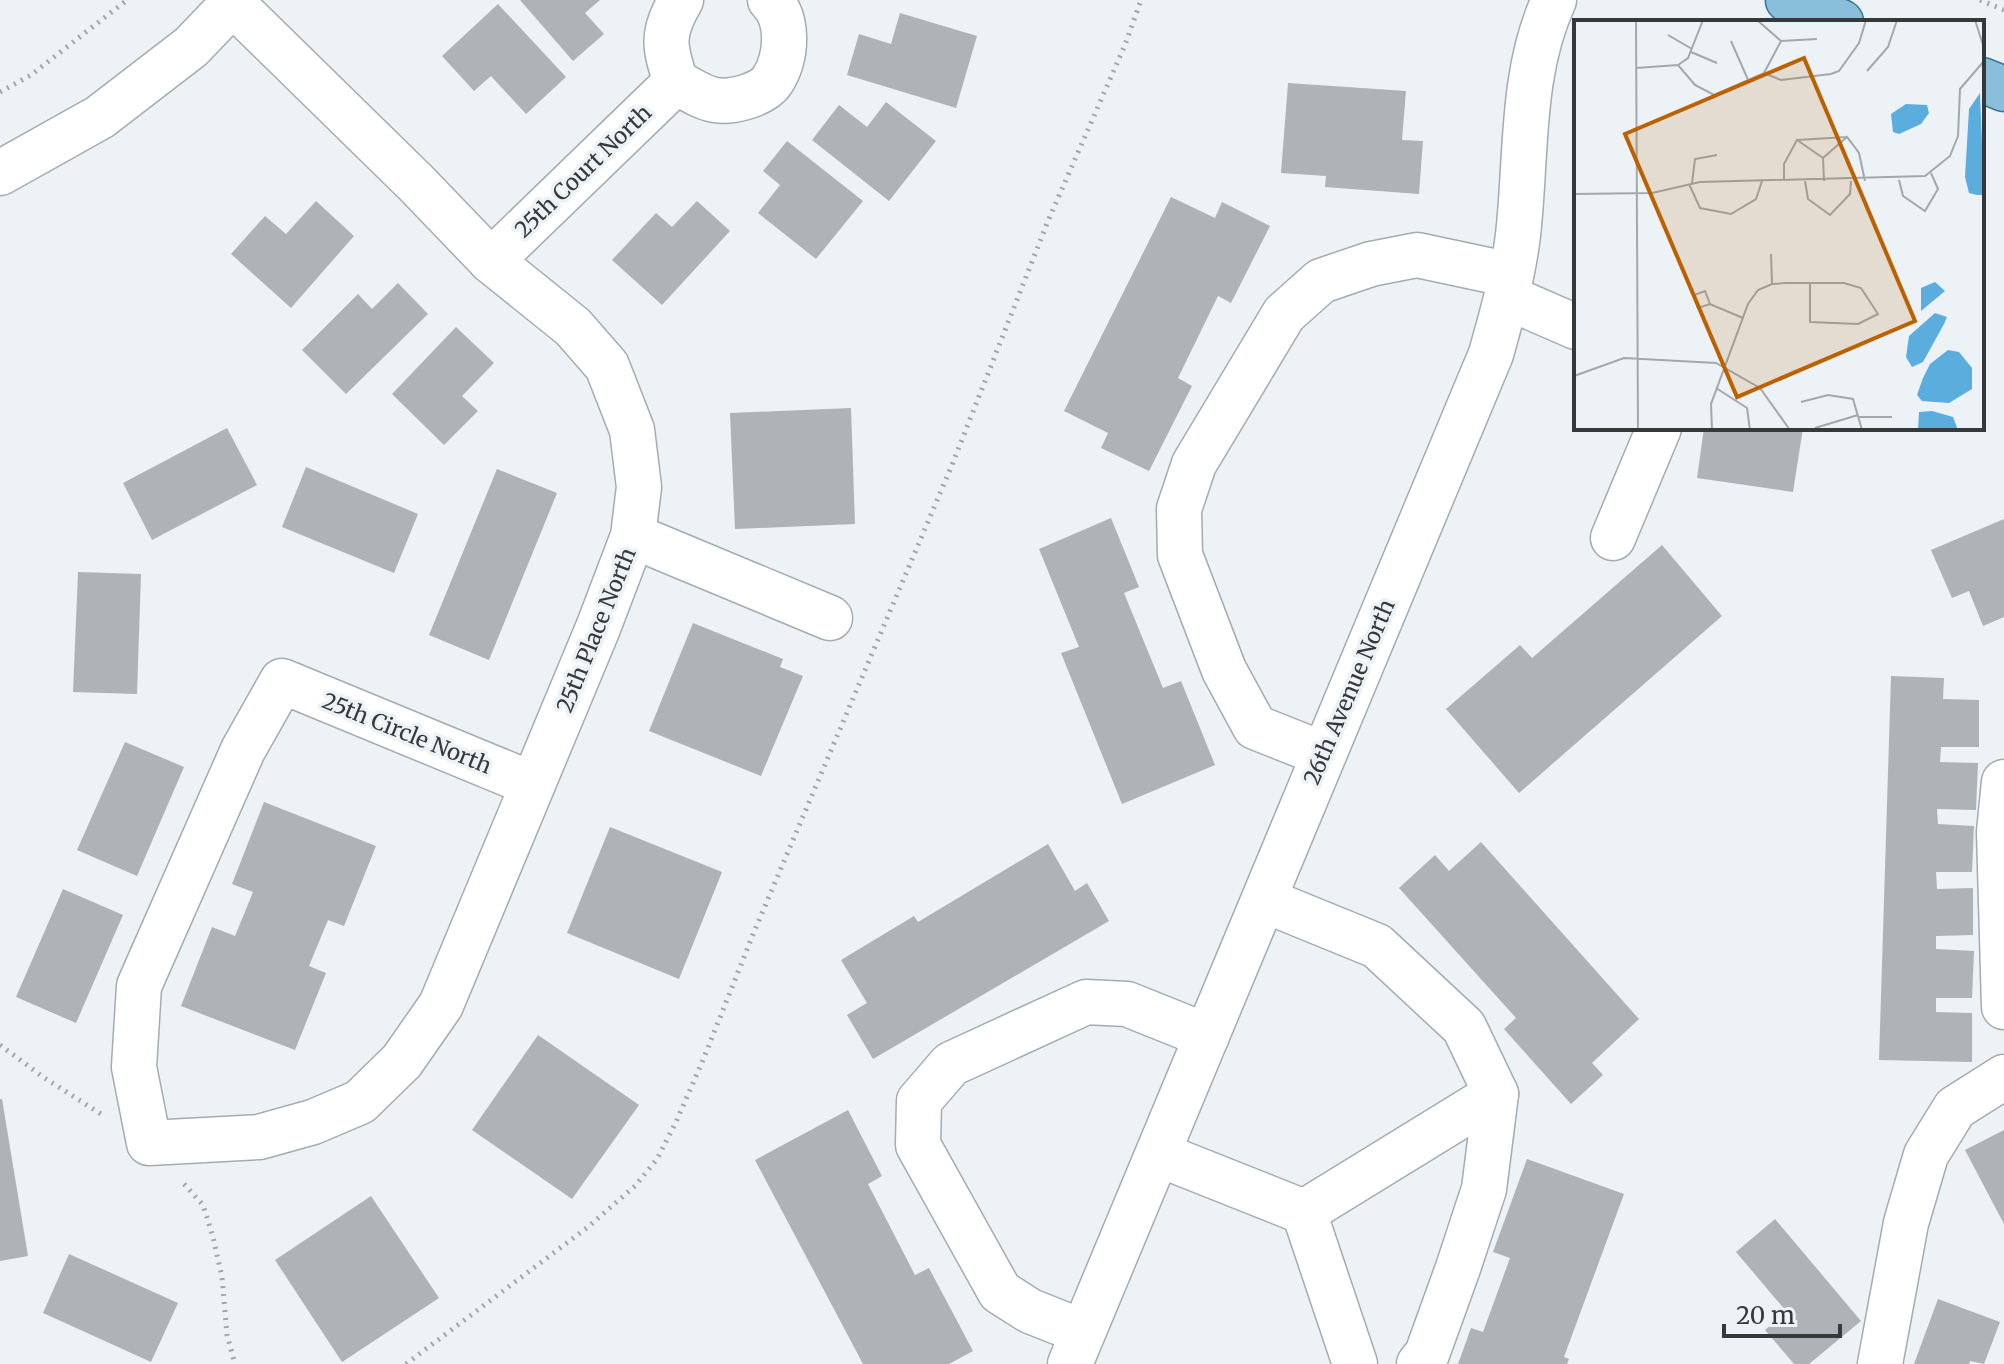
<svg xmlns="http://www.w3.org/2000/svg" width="2004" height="1364" font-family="Merriweather,serif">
<rect width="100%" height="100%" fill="#ecf2f6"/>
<g fill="#adb3b7">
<polygon points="520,0 600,0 585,13 604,34 573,61"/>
<polygon points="498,4 566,77 526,114 491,76 474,91 442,56"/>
<polygon points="900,13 977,36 956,108 847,75 859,34 891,44"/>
<polygon points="1288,83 1406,91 1402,140 1423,141 1419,194 1325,187 1326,176 1281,173"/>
<polygon points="886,102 936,141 889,201 812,140 839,105 867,127"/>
<polygon points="787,141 863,201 816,259 758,213 780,185 763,171"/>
<polygon points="1171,197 1215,218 1222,202 1270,226 1231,303 1218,296 1178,378 1192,386 1149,471 1101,448 1108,433 1064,411"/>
<polygon points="316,201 354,236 291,308 231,254 265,216 286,234"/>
<polygon points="697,201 730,231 662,305 612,260 656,213 672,227"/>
<polygon points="398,283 428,314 346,394 302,350 358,294 372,309"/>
<polygon points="456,327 494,363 462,396 478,411 444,445 392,394"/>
<polygon points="851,408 855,524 735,529 730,413"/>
<polygon points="227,428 257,485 152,540 123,483"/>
<polygon points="1704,428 1803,428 1793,492 1697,478"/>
<polygon points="306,467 418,514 394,573 282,527"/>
<polygon points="497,469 557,493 489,660 429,635"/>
<polygon points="1111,518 1139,587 1124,593 1163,688 1181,681 1215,765 1122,804 1061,653 1079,647 1039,549"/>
<polygon points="2004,519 2004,617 1983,626 1969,591 1952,598 1931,550"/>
<polygon points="1662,545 1722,616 1519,793 1446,709 1520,645 1532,658"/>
<polygon points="78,572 141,574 137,694 73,692"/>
<polygon points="693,623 783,659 780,667 803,676 761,776 649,731"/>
<polygon points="1891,676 1944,678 1943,699 1979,700 1979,747 1941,747 1940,762 1978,763 1976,810 1937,809 1938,824 1974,826 1972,872 1936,872 1937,889 1973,888 1973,935 1936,936 1936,949 1974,951 1972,998 1936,998 1936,1012 1972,1013 1972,1062 1879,1060"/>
<polygon points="125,742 184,767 137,876 77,850"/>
<polygon points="264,802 376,846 344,926 328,920 309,966 326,973 295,1050 181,1006 212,927 235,936 253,892 232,884"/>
<polygon points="610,827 722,872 679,979 567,933"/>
<polygon points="1481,842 1639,1019 1592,1063 1603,1075 1571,1104 1504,1029 1516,1018 1399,888 1435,855 1449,871"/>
<polygon points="1048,844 1075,891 1087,883 1109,921 873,1059 847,1015 867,1003 841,960 914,916 918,922"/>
<polygon points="63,889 123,915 76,1023 16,997"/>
<polygon points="538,1035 639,1105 572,1199 472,1130"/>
<polygon points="0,1099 2,1099 28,1256 0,1261"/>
<polygon points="848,1110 882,1176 868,1184 915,1275 929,1268 973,1351 949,1364 863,1364 755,1160"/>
<polygon points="2004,1130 2004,1224 1965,1150"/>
<polygon points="1527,1159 1624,1194 1564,1357 1569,1359 1567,1364 1458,1364 1471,1328 1483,1332 1510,1258 1493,1252"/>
<polygon points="371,1196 439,1298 342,1362 275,1260"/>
<polygon points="1775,1219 1861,1321 1809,1364 1794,1364 1765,1330 1786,1311 1736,1252"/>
<polygon points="69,1254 178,1303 151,1362 43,1313"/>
<polygon points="1938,1299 2000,1322 1984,1364 1970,1361 1969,1364 1914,1364"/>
</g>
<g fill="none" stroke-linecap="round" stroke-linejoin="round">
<g stroke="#a5abaf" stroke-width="47">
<g id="minor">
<polyline points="229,0 417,184 491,261 573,327 607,366 632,430 639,487 633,536 598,628 441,1005 402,1061 360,1102 313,1122 259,1137 149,1143 134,1067 139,986 243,750 282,681 532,784"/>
<path d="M681 0C661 33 664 47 676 82 688 88 702 98 715 100 732 103 762 95 772 81 787 58 790 20 770 0"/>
<polyline points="0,173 100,117 191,47 236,0"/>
<polyline points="491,261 676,82"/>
<polyline points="1507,297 1576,327"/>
<polyline points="633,536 830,618"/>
<polyline points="1613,538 1659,428"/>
<polyline points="1323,754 1255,727 1224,670 1180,555 1179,509 1194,464 1284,314 1321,281 1371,264 1417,255 1511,275"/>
<polyline points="2004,782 1999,832 2004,1007"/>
<polyline points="1264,900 1377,946 1464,1027 1496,1094 1304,1212"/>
<polyline points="1158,1154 1304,1212 1355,1364"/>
<polyline points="1083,1332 1030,1311 1000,1292 918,1145 919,1101 951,1064 1086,1002 1127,1004 1207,1036"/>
<path d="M1070 1364 1491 354C1502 315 1513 276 1518 235 1527 156 1520 74 1554 0"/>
<polyline points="1419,1364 1427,1354 1458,1268 1484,1189 1496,1094"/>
<polyline points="1880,1364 1906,1223 1926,1155 1955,1108 2004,1077"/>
</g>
</g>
<g stroke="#3a7494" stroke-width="47">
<g id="major">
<polyline points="1788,0 1841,22"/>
<polyline points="1982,80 2004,89"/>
</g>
</g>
<g stroke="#a2a6a9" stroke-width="5" stroke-dasharray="2 6" stroke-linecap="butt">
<polyline points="1980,0 2004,10"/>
<polyline points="0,92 31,75 127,0"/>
<polyline points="0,1045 43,1077 101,1114"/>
<polyline points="184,1184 203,1205 213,1237 222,1277 227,1335 235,1364"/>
<polyline points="406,1364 588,1227 635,1186 657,1159 676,1122 703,1060 754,932 952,465 1048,221 1125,45 1141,0"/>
</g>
<use href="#minor" stroke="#fff" stroke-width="44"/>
<use href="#major" stroke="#8abfdc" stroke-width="44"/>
</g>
<g text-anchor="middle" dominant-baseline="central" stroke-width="7" stroke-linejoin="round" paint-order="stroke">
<g font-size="22" fill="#36393a" stroke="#ecf2f6">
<text transform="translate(583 171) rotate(-44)">25th Court North</text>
<text transform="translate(596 630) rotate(-68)">25th Place North</text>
<text transform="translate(1349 692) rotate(-67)">26th Avenue North</text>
<text transform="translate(407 733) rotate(22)">25th Circle North</text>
</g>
</g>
<g transform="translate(1574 20)">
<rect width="410" height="410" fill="#ecf2f6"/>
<path d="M406 73 410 175H403L395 173 391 157 395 89ZM332 84 353 85 355 93 347 104 325 114 319 112 317 94ZM361 262 371 271 347 291V268ZM361 293 373 297 370 304 349 342 338 347 332 337 335 316ZM374 330 385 332 398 348V369L375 383 348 381 343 375 349 358 356 344ZM358 391 379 397 384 410H344L345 392Z" fill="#5aaddd"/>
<path fill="none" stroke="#a3a8ab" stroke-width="2" d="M62 0 64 410M183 0 207 21 243 19M401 0 410 28M94 15 118 29M157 21 175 62M117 32 143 43M104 45 114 38 129 0M62 48 104 45 121 65 140 75 190 53 207 60 257 54 265 51 285 23 292 0M293 51 314 27 323 0M190 53 207 21M223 120 273 117M325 160 329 176 351 191 364 169 357 153M210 161V144L223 120 249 138M231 161 234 179 256 195 276 174 277 161M250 161 249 138 273 117 285 133 291 161M118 163 121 139 143 135M115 164 126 188 157 194 182 179 188 161M0 174 78 173 126 162 351 156 376 136 384 116 386 69 410 41M197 234 198 264M136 284 131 271 120 275 124 288 136 284 169 298M0 356 50 338 142 343 186 368 216 410M142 368 173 388 176 410M227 382 254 375 279 379 288 410M285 397H318M241 408 284 395M138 410 137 384 174 284 184 270 198 264 212 263H270L287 268 304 294 284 304 236 302V263"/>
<path fill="#bb6100" fill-opacity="0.15" stroke="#bb6100" stroke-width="4" d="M230 38 341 301 163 377 51 114Z"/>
<rect width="410" height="410" fill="none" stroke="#36393a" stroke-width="4"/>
</g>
<path d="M1724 1324v12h116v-12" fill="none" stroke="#36393a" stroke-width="4"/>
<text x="1736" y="1324" font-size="24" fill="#36393a" stroke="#ecf2f6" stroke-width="6" paint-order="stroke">20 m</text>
</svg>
